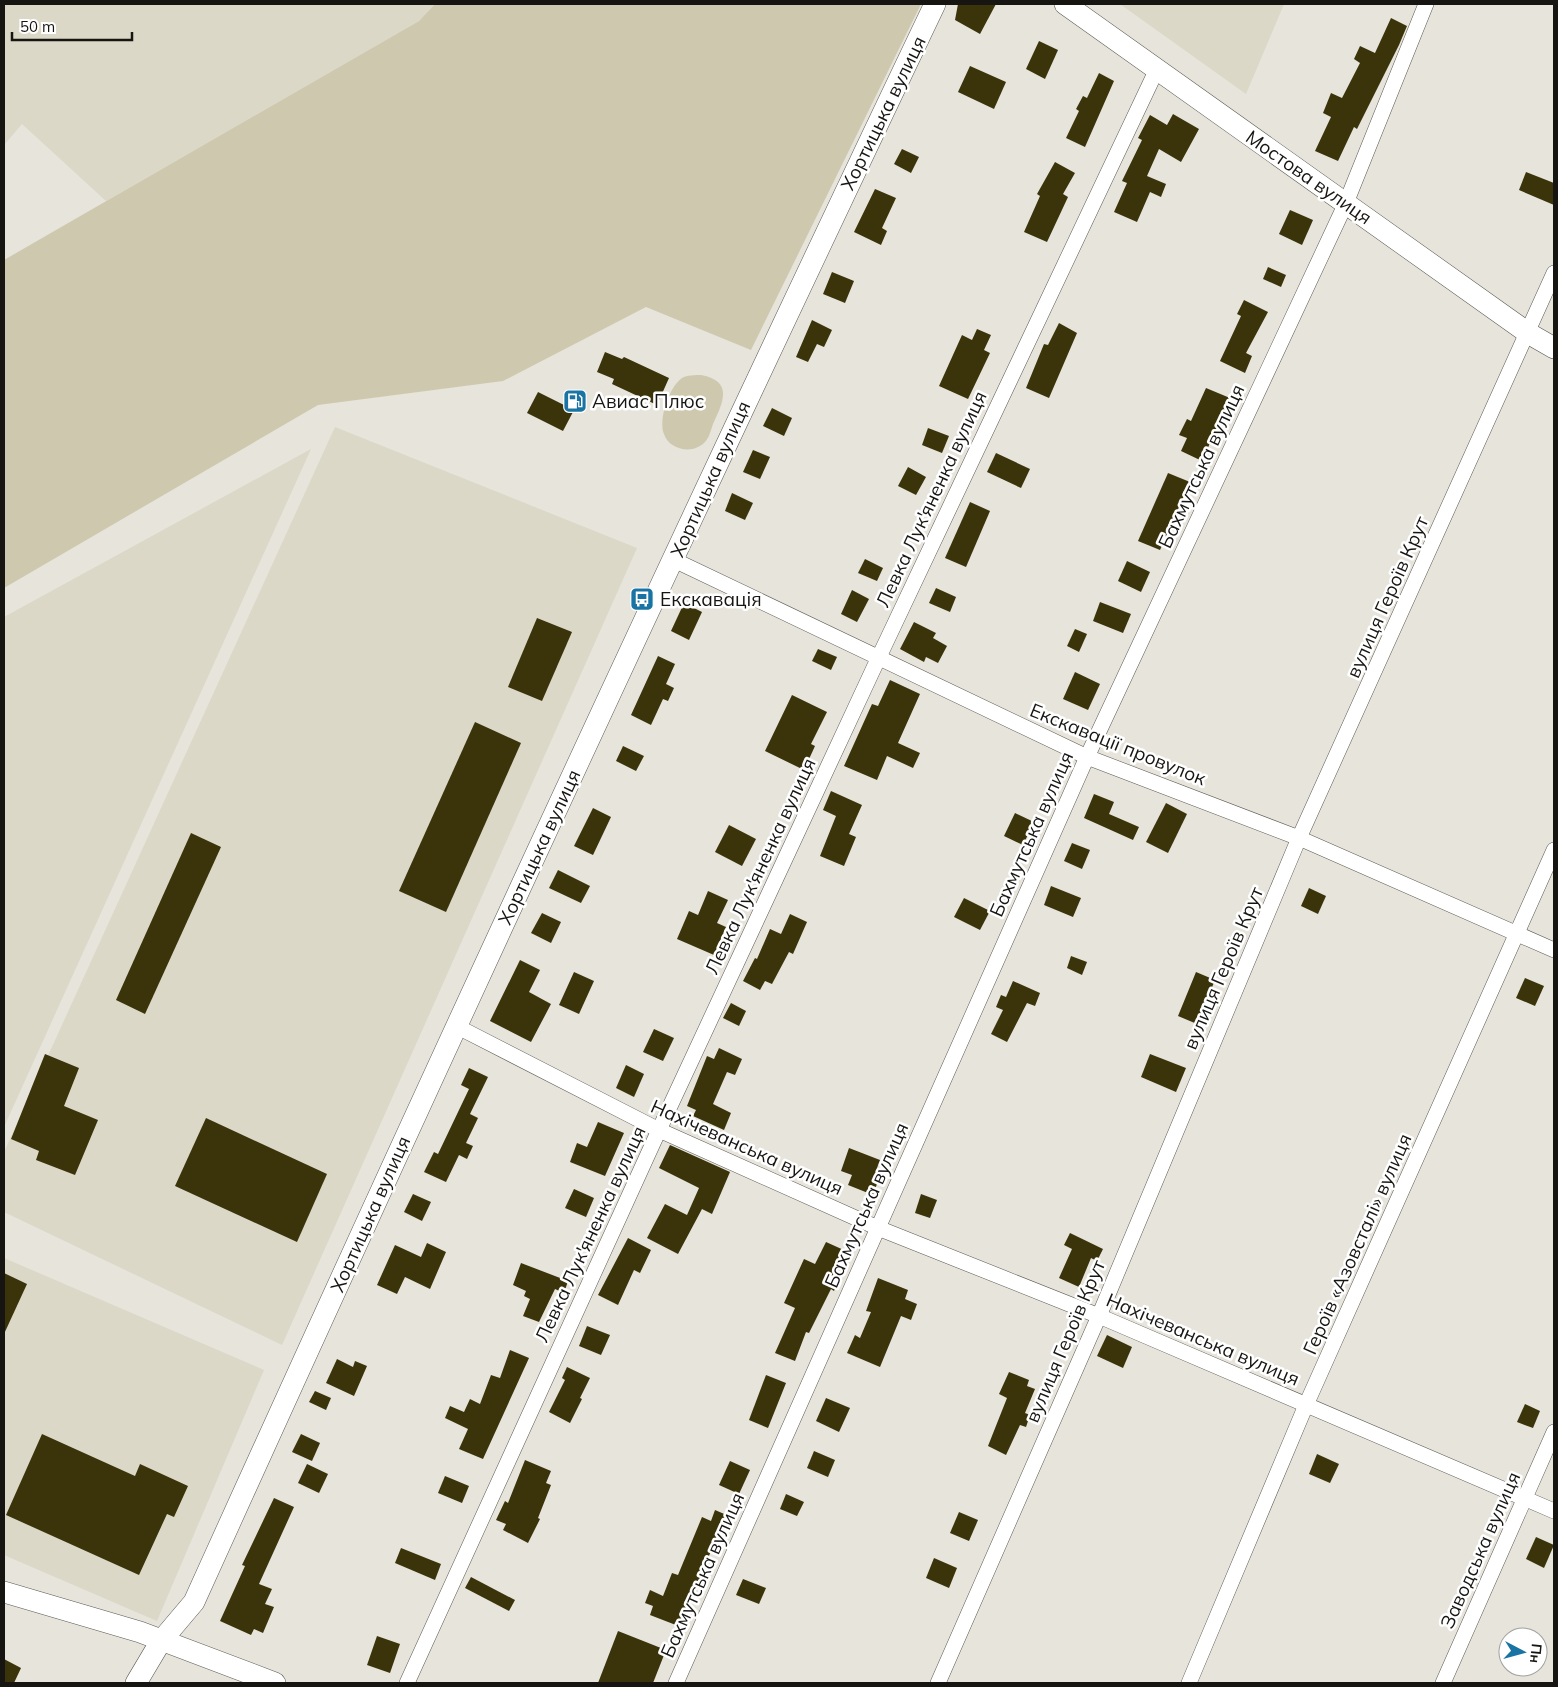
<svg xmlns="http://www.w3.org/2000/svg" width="1558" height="1687" font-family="Mulish,sans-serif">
<rect width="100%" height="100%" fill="#e6e4db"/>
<g fill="#dbd8c8">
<polygon points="4,4 435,4 419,21 106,201 22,124 4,145"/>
<polygon points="1120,4 1284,4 1246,94"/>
<polygon points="335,427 637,548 282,1345 4,1212 4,1152"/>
<polygon points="311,449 4,1127 4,617"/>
<polygon points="4,1258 264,1370 157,1621 4,1555"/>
</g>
<g fill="#cec9ae">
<polygon points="435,4 921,4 751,350 646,307 503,381 318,405 4,588 4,260 419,21"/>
<path d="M701 375C734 381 723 403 713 424 711 430 709 438 705 442 693 455 669 450 664 434 658 420 669 387 682 378 687 375 695 375 701 375Z"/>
</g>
<g fill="#3b340b">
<polygon points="958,4 996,4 980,34 955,20"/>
<polygon points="1391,18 1407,26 1399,45 1357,129 1354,127 1338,161 1315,151 1331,117 1323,113 1331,93 1342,98 1360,63 1354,59 1360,46 1375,53"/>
<polygon points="1039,41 1058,50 1045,79 1026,69"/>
<polygon points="970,66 1006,82 994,109 958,92"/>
<polygon points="1099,73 1114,81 1085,147 1066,138 1079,111 1076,109 1083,96 1087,98"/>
<polygon points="1173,114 1199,129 1181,162 1159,149 1147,176 1166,184 1161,197 1150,192 1137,222 1114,212 1127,183 1122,181 1142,140 1138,138 1150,115 1167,125"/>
<polygon points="902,149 919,157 911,173 894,164"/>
<polygon points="1055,162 1075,173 1063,194 1068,197 1047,242 1024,232 1040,196 1037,194"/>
<polygon points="1526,172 1554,183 1554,205 1519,190"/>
<polygon points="875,189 896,198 882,228 887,231 881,245 854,232"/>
<polygon points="1290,210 1313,220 1302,245 1279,234"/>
<polygon points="1268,267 1286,275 1281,287 1263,279"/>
<polygon points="832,272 854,281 845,303 823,294"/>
<polygon points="1244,300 1268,312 1246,353 1252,356 1245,373 1220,361 1241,316 1237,314"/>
<polygon points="812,320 832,330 824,347 817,344 808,362 796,357"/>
<polygon points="1059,323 1077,333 1049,398 1026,388 1044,344 1048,345"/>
<polygon points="977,329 991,335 984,350 990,353 968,399 939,386 962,335 972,340"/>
<polygon points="605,352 622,359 624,357 669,378 657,405 612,384 614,379 597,372"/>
<polygon points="1206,388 1230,398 1202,461 1181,451 1187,438 1179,435 1187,419 1191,421"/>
<polygon points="538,392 574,410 563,431 527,413"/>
<polygon points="772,408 792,418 784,436 763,426"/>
<polygon points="928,428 949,436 942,453 922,445"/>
<polygon points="753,450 770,457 760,479 743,472"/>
<polygon points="996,453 1030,469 1021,488 987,472"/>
<polygon points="908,467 926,477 916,495 898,486"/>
<polygon points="1168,473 1190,482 1160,550 1138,541"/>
<polygon points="732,493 753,503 745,520 725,511"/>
<polygon points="970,502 990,511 966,567 945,558"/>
<polygon points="865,559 883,568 877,581 858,573"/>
<polygon points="1127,561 1150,572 1141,592 1118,581"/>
<polygon points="936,588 956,597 950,612 929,603"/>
<polygon points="852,590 869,599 857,622 841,614"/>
<polygon points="1100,602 1131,614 1123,633 1093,621"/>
<polygon points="684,603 702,612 689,640 671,631"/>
<polygon points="537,618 572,632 542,701 508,687"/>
<polygon points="914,622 936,633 933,638 947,646 938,663 926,657 924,662 900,649"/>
<polygon points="1075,629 1087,634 1079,652 1067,646"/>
<polygon points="818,649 837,657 831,670 812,661"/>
<polygon points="658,656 675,664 666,684 674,688 668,701 663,699 651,725 631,715"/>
<polygon points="1075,672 1100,684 1088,710 1063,699"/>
<polygon points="890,680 920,694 898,743 920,753 913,768 887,756 877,780 844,766 872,704 878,706"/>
<polygon points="792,695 827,712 811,744 815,746 804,770 765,751"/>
<polygon points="475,722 521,743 446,912 399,891"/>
<polygon points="623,746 644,756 636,771 616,761"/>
<polygon points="831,791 862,805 849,834 856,837 844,866 820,856 836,816 823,810"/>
<polygon points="1094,794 1114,802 1109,814 1139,827 1133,840 1084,818"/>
<polygon points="1166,803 1187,814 1168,853 1146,842"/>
<polygon points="593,808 611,817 593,855 574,846"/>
<polygon points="1015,813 1034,822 1023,845 1004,836"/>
<polygon points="729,825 756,839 742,866 715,852"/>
<polygon points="191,833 221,847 145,1014 116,1000"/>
<polygon points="1072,843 1090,850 1082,869 1064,861"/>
<polygon points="558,870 590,886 581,903 549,888"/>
<polygon points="1051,886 1081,898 1073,917 1044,905"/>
<polygon points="1309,888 1326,896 1318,914 1301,906"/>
<polygon points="708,891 728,900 717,923 726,927 714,955 677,939 689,911 698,915"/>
<polygon points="964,898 990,911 980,930 954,917"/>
<polygon points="542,913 561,922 551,943 531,933"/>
<polygon points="790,914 807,922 793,954 789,952 772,984 765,981 760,990 743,981 755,958 757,959 770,929 781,934"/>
<polygon points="1071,956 1087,962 1082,975 1067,968"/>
<polygon points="520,960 540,970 529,992 551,1004 531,1042 490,1021"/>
<polygon points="574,972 594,981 579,1014 559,1005"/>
<polygon points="1196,972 1215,980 1197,1024 1178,1016"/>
<polygon points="1525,978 1544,986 1535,1006 1516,998"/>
<polygon points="1013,981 1040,993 1035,1006 1027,1003 1007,1042 991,1034 1003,1010 996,1007 1001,995 1006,997"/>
<polygon points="731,1003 746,1011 739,1026 723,1018"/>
<polygon points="654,1029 674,1038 663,1061 643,1052"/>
<polygon points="719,1048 742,1059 735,1075 727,1072 713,1104 731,1113 724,1130 693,1116 696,1110 687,1106 707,1056 714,1059"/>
<polygon points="45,1054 79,1068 64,1106 98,1120 75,1175 36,1160 39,1151 11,1139"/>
<polygon points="1150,1054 1186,1068 1176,1092 1141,1077"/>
<polygon points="626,1065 644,1074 634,1097 616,1088"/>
<polygon points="469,1068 488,1077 470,1114 478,1118 466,1143 473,1146 467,1159 459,1155 446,1182 424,1172 434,1152 438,1154 469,1089 461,1085"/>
<polygon points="206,1118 327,1174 297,1242 175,1186"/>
<polygon points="598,1122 624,1133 605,1176 570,1162 577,1143 587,1147"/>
<polygon points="670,1145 730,1172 712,1214 702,1209 678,1254 647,1238 665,1204 687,1215 699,1188 659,1168"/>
<polygon points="849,1148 880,1160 877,1168 882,1170 873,1195 848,1185 852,1175 841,1171"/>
<polygon points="574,1189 594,1198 586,1217 565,1208"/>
<polygon points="413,1194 431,1202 422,1221 404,1212"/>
<polygon points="921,1194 937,1200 930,1218 915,1213"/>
<polygon points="1070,1233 1103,1249 1097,1261 1091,1258 1079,1287 1059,1278 1072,1249 1064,1245"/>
<polygon points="628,1238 651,1250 640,1273 634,1270 618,1305 598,1295"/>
<polygon points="826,1242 846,1251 835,1273 841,1276 834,1291 831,1289 809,1333 806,1332 795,1361 775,1353 795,1308 784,1303 804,1259 815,1264"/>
<polygon points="427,1243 446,1252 430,1289 405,1277 397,1294 377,1285 395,1245 421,1257"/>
<polygon points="521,1263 568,1281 564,1293 555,1289 539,1322 523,1316 530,1299 524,1296 526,1291 513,1285"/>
<polygon points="4,1273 27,1284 4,1334"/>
<polygon points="878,1278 908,1290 905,1299 917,1304 911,1320 901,1316 880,1367 847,1353 855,1335 860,1338 871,1312 866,1311"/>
<polygon points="587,1326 610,1335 601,1355 579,1346"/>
<polygon points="1107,1335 1132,1347 1123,1368 1097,1356"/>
<polygon points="510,1350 529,1358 483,1459 459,1449 468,1429 445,1418 450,1406 464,1412 470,1399 480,1404 491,1375 500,1378"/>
<polygon points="337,1359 353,1367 355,1361 367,1366 354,1396 326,1383"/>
<polygon points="567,1367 590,1378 580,1398 582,1399 570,1423 549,1412 565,1380 562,1378"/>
<polygon points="1009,1372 1029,1380 1027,1386 1035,1389 1025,1413 1030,1415 1026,1427 1020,1425 1006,1455 988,1446 1007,1398 999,1394"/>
<polygon points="766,1375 786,1383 768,1428 749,1420"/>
<polygon points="315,1391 331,1398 326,1410 309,1402"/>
<polygon points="826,1398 850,1408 839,1432 816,1421"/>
<polygon points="1525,1404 1540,1411 1533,1428 1517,1422"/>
<polygon points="42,1434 135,1476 140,1464 188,1486 174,1517 167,1514 139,1575 6,1515"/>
<polygon points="301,1434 320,1443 312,1461 292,1452"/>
<polygon points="814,1451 835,1460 828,1477 807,1468"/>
<polygon points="1317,1454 1339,1464 1330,1483 1309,1474"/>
<polygon points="525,1460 551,1471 546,1483 551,1485 538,1518 540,1519 528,1543 503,1530 506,1524 496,1520 505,1501 508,1503"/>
<polygon points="730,1461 750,1470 739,1494 719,1485"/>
<polygon points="307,1464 328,1474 319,1493 298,1483"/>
<polygon points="445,1476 469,1486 462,1503 438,1493"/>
<polygon points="786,1494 804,1502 797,1516 780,1509"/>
<polygon points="274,1498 294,1507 259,1584 272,1589 265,1604 274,1607 263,1633 254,1629 251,1635 220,1621 245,1566 242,1565"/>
<polygon points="715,1510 729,1516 721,1535 718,1533 707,1561 708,1562 681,1627 650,1615 653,1606 645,1603 650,1590 663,1596 672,1573 678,1575 702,1517 711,1521"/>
<polygon points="959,1512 978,1520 969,1541 950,1533"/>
<polygon points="1536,1537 1554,1545 1544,1568 1526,1559"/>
<polygon points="401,1548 441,1564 435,1580 395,1563"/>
<polygon points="934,1558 957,1568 949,1588 926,1578"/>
<polygon points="471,1577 515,1600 509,1611 465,1588"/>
<polygon points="743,1579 766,1588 759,1604 736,1595"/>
<polygon points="618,1631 666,1650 653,1683 598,1683"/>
<polygon points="377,1636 400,1644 390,1673 367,1665"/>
<polygon points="4,1659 21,1668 14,1683 4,1683"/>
</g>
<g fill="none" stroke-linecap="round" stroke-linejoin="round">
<g stroke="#5c5a53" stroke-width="16">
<g id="street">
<polyline points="674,560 1087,757 1299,838 1554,950"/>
<polyline points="456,1026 659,1130 878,1228 1099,1316 1554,1511"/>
<polyline points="407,1683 659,1130 878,659 1157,69"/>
<polyline points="676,1683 1087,757 1346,203 1426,4"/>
<polyline points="938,1683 1099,1316 1299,838 1554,273"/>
<polyline points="1189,1683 1306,1405 1554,850"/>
<polyline points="1443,1683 1554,1432"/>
</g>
</g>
<g stroke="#5c5a53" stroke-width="22">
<g id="secondary">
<polyline points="1065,4 1528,333 1554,348"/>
<polyline points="4,1592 140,1632 275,1683"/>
<path d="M136 1683 161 1641 194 1602C436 1067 682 534 935 4"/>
</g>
</g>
<use href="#street" stroke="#fff" stroke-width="15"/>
<use href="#secondary" stroke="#fff" stroke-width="21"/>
</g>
<defs>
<g id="fuel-square" transform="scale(1.25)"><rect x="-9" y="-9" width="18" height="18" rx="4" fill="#1a74a3" stroke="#fff"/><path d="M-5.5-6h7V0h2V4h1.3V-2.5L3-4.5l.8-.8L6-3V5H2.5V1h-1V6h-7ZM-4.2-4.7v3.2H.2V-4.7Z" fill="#fff"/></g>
<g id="bus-square" transform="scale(1.25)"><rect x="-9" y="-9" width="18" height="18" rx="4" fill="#1a74a3" stroke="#fff"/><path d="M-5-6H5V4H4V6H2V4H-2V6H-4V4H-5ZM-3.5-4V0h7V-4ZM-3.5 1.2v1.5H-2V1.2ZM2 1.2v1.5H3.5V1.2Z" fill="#fff"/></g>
</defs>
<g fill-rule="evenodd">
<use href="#fuel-square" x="575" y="401"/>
<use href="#bus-square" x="642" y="599"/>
</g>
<g text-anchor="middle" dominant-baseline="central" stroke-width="5" stroke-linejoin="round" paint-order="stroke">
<g font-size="19" fill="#161512" stroke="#fff">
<text transform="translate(883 113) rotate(-64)">Хортицька вулиця</text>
<text transform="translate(1309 177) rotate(35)">Мостова вулиця</text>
<text transform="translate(1201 466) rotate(-65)">Бахмутська вулиця</text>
<text transform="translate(710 479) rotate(-66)">Хортицька вулиця</text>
<text transform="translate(931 499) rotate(-65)">Левка Лук'яненка вулиця</text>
<text transform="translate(1387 597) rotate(-66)">вулиця Героїв Крут</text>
<text transform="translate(1118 744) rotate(22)">Екскавації провулок</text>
<text transform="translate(1031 834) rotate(-66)">Бахмутська вулиця</text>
<text transform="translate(539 847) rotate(-65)">Хортицька вулиця</text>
<text transform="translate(760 866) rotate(-65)">Левка Лук'яненка вулиця</text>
<text transform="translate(1223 968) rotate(-67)">вулиця Героїв Крут</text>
<text transform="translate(747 1147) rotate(24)">Нахічеванська вулиця</text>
<text transform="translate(866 1205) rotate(-66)">Бахмутська вулиця</text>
<text transform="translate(370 1214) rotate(-66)">Хортицька вулиця</text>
<text transform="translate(590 1234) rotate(-65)">Левка Лук'яненка вулиця</text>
<text transform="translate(1357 1244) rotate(-66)">Героїв «Азовсталі» вулиця</text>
<text transform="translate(1203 1339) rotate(23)">Нахічеванська вулиця</text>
<text transform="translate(1065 1341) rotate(-67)">вулиця Героїв Крут</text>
<text transform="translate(1480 1550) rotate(-66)">Заводська вулиця</text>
<text transform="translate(702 1575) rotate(-66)">Бахмутська вулиця</text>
</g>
<g font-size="19" fill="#161512" stroke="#fff" text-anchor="start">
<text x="592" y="401">Авиас Плюс</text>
<text x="660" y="599">Екскавація</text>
</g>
</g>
<rect width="1558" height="1687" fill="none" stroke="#161512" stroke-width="10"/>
<g transform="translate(1523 1652) rotate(96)"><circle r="24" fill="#ffffff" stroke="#a2a1a0"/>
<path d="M0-4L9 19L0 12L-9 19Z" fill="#1a74a3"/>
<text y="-8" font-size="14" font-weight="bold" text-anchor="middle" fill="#161512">Пн</text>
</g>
<path d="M12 32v8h120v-8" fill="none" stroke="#161512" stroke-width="2.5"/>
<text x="20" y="32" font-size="15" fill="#161512" stroke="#ffffff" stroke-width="4" paint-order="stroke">50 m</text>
</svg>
